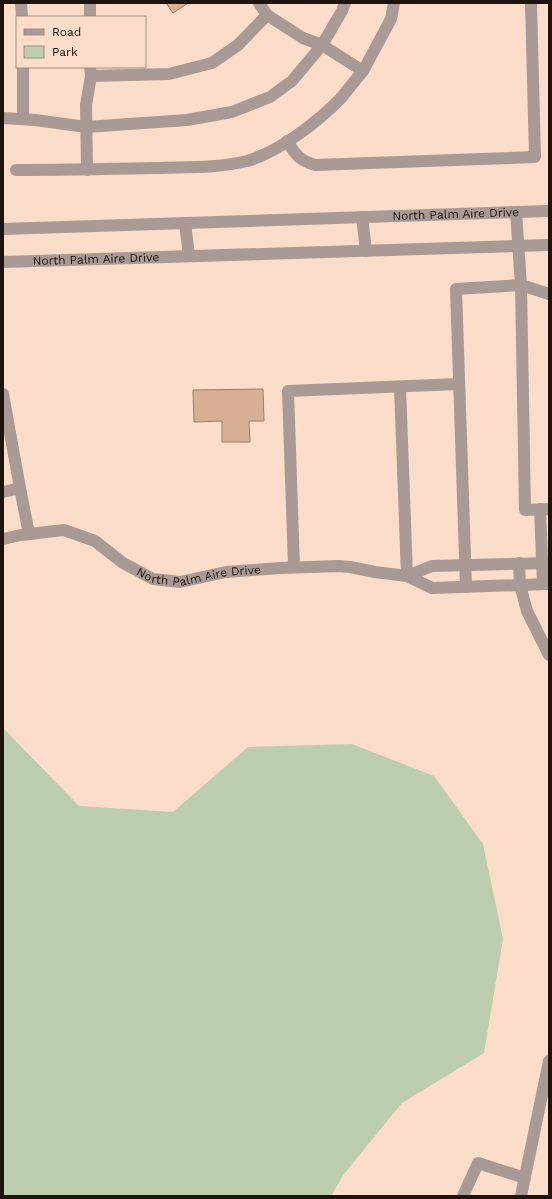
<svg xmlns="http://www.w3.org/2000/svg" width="552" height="1199" font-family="'Work Sans',sans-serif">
<rect width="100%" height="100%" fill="#fbddca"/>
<polygon fill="#bcceae" points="3,728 79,806 173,812 248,747 352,744 434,776 483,844 503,939 484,1053 402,1103 344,1174 331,1196 3,1196"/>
<g fill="#d7b096" stroke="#987d6c">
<polygon points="166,3 188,3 173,13"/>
<polygon points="263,389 264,421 249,421 250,442 222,442 222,421 194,422 193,390"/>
</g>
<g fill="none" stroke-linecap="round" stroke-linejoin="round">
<g stroke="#a99a95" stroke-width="12">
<polyline points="21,3 22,17"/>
<polyline points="90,3 90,17"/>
<polyline points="259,3 267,15"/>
<polyline points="23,67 23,119"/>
<polyline points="363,71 391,19 394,3"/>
<polyline points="3,118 35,120 86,127 187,120 232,112 270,97 292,81 322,45 342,11 345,3"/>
<path d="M287 141C296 155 299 160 315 165L535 157 531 3"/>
<path d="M16 170C64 170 111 169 159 168 188 167 218 168 247 161 279 152 319 121 342 97 349 88 356 79 363 71L322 45 303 38 267 15 238 45 212 63 169 74 91 76 90 67"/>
<polyline points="87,170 86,105 91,76"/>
<polyline points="516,212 521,285 525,510 549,509"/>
<polyline points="362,217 366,251"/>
<polyline points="185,223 189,256"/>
<path id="s1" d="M3 229 549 211"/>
<path id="s2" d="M3 262 549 245"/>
<polyline points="400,387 407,576"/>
<polyline points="3,394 20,488 29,534"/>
<polyline points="3,492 20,488"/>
<polyline points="540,509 543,584"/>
<path id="s3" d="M3 539 21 535 64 530 95 541 123 563 153 579 180 582 226 572 280 568 339 566 350 567 375 572 407 576 432 588 549 584"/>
<polyline points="519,563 520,585 527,611 549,655"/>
<polyline points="294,567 288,391 459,384"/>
<polyline points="407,576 432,566 549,563"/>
<polyline points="466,587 456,289 521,285 549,294"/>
<polyline points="463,1196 478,1163 525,1178"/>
<polyline points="521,1196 549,1061"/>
</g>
</g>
<g text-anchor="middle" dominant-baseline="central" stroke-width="4" stroke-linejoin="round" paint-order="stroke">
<g font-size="12" fill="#1e140d" stroke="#fbddca">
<text stroke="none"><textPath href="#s1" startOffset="453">North Palm Aire Drive</textPath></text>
<text stroke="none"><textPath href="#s2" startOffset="93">North Palm Aire Drive</textPath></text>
<text stroke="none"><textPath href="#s3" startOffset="210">North Palm Aire Drive</textPath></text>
</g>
</g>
<rect width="552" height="1199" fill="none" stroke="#1e140d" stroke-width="8"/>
<rect x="16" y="16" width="130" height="52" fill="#fbddca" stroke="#a38d7e"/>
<rect x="24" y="29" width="20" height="6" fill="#a99a95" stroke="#a38d7e"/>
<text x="52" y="36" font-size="12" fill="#1e140d">Road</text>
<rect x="24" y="46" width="20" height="12" fill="#bcceae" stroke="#a38d7e"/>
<text x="52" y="56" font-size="12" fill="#1e140d">Park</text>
</svg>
